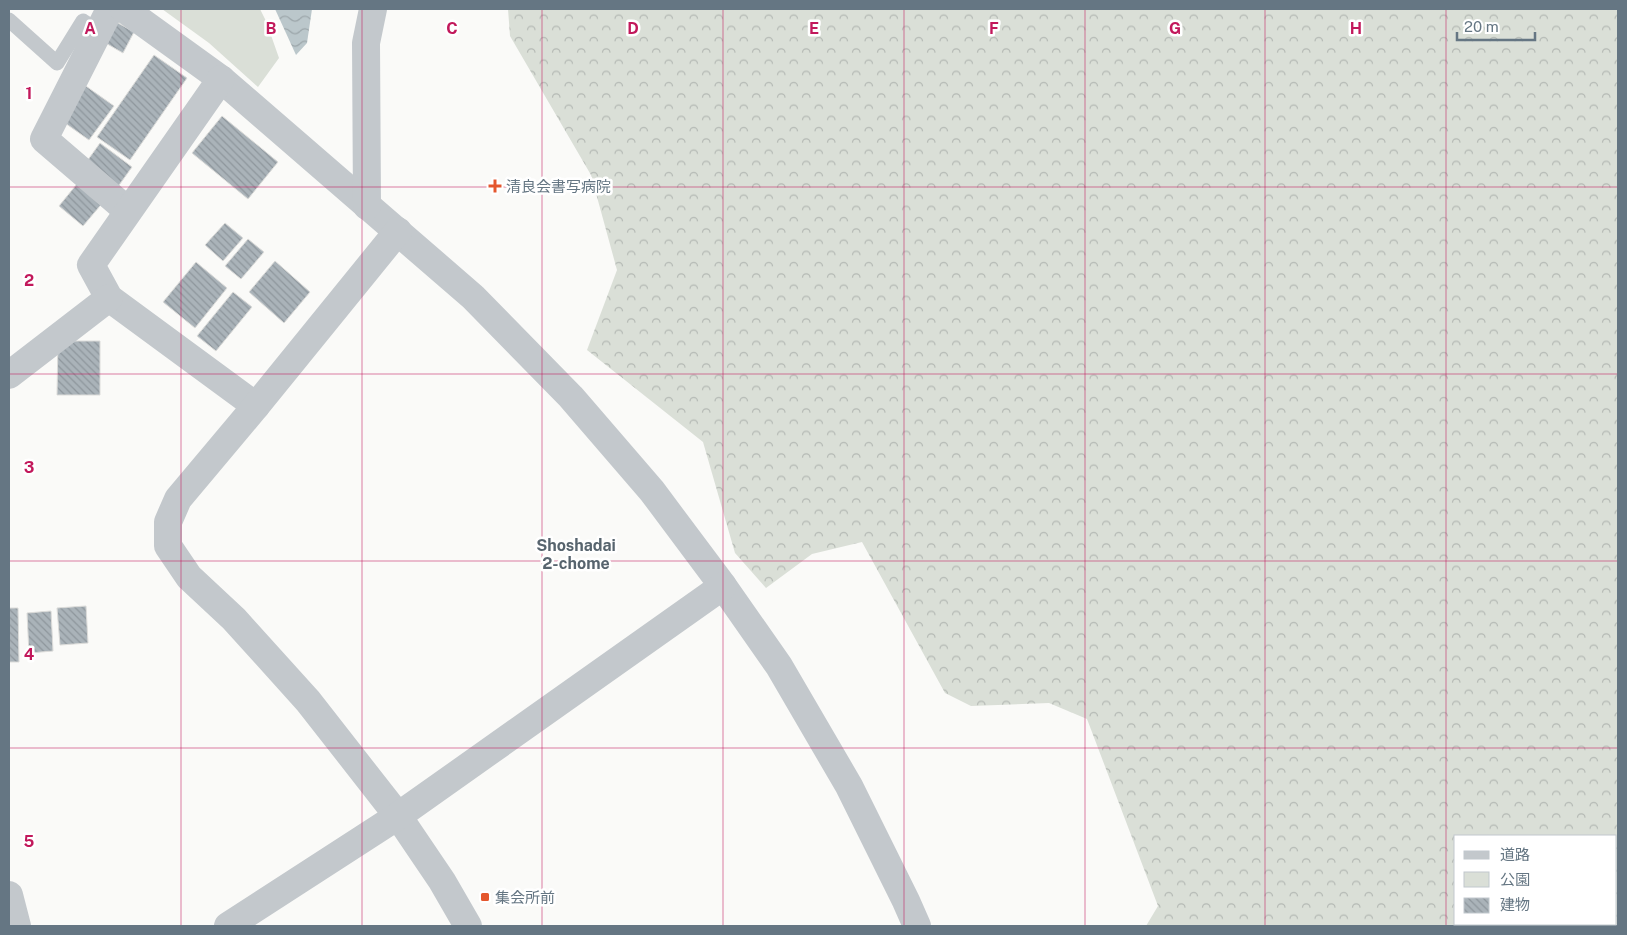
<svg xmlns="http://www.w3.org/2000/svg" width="1627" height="935" font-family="'Public Sans','Noto Sans JP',sans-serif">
<defs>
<pattern id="forest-crowns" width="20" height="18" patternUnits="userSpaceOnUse" patternTransform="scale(1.25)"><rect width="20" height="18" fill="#dadfd7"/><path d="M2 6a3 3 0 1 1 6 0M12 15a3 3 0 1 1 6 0" fill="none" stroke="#b4b9b4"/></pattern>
<pattern id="water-waves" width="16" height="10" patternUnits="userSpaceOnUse" patternTransform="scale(1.25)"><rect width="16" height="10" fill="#bbc7cb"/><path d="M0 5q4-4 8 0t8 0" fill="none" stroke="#9ca6aa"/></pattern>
<pattern id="building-back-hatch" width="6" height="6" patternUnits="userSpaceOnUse" patternTransform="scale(1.25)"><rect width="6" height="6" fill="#aab3b9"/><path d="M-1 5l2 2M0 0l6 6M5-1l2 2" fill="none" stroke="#8e969c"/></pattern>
</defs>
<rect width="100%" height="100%" fill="#fafaf8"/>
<path fill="url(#forest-crowns)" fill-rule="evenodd" d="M508 9H1618V926H1146L1158 906 1087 719 1049 703 971 706 945 693 862 542 812 554 766 588 735 553 703 442 587 350 617 270 591 175 510 36ZM1456 836H1616V924H1456Z"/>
<polygon fill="#dadfd7" points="162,9 260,9 266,21 279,58 258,87 209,43"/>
<polygon fill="url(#water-waves)" points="275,9 312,9 307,43 296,55"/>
<g fill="url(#building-back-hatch)" stroke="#dcdcda">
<polygon points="109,18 134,32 123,53 97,38"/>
<polygon points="154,55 187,78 130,160 97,137"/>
<polygon points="83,84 114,106 89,140 58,118"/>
<polygon points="222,116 278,162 248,199 192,153"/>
<polygon points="100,143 132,167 117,188 85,164"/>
<polygon points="81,179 105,200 83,226 59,206"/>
<polygon points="225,223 243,238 223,261 205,245"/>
<polygon points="248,239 264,252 241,279 225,266"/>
<polygon points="275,261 310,292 284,323 249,292"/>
<polygon points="196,262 227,288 195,328 163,302"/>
<polygon points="233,292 252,307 216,351 197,336"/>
<polygon points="58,341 100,341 100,395 57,395"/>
<polygon points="86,606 88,643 60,645 57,608"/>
<polygon points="9,608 18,608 19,662 9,662"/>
<polygon points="51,611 53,651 29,653 27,613"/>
</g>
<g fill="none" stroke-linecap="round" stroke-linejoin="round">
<polyline stroke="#c3c8cc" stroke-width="15" points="9,20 57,63 83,21 99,31"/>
<g stroke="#c3c8cc" stroke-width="28">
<polyline points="110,9 44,139 128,211"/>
<polyline points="124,9 221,79 473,297 571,397 652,491 723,586 779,666 849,786 906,901 917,926"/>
<polyline points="221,79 91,265 109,298 256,406"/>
<polyline points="367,206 366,43 373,9"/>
<polyline points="398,231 256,406 178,499 168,522 168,546 189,577 234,619 308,701 398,816 442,881 468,926"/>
<polyline points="9,375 109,298"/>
<polyline points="9,895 17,926"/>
<polyline points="228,926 398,816 723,586"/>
</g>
</g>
<path fill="none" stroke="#c2185b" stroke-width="1" stroke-opacity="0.55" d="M181 9V926M362 9V926M542 9V926M723 9V926M904 9V926M1085 9V926M1265 9V926M1446 9V926M9 187H1618M9 374H1618M9 561H1618M9 748H1618"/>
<g fill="#e4572e" stroke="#fff" stroke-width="2">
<path d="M492.5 178.5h5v5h5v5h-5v5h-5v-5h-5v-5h5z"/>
<rect x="480" y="892" width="10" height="10" rx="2.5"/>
</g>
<g text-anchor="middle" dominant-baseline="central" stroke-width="5" stroke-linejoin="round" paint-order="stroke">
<g font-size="15" fill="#657683" stroke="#fff" text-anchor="start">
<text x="506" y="186">清良会書写病院</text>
<text x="495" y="897">集会所前</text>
</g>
<g font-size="16" font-weight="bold" fill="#57646e" stroke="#fff">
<text x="576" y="545">Shoshadai<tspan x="576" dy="18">2-chome</tspan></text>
</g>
</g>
<g font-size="16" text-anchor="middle" font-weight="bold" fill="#c2185b" stroke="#fff" stroke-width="5" stroke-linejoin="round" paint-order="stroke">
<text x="90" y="34">A</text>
<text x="271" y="34">B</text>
<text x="452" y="34">C</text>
<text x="633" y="34">D</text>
<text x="814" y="34">E</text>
<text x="994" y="34">F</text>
<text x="1175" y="34">G</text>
<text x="1356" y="34">H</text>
<text x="29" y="99">1</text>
<text x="29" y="286">2</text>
<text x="29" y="473">3</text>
<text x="29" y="660">4</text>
<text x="29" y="847">5</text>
</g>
<rect width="1627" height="935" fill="none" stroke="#657683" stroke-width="20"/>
<rect x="1454" y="835" width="162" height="90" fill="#ffffff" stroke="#c1c8cd"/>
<rect x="1464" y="851" width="25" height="8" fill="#c3c8cc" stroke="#c1c8cd"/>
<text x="1500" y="860" font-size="15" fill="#657683">道路</text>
<rect x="1464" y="872" width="25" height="15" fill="#dadfd7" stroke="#c1c8cd"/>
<text x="1500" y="885" font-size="15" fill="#657683">公園</text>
<rect x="1464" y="898" width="25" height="15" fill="url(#building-back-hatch)" stroke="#c1c8cd"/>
<text x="1500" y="910" font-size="15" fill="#657683">建物</text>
<path d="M1457 32v8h78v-8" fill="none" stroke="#657683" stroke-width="2.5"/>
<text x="1464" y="32" font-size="15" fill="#657683" stroke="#ffffff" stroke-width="4" paint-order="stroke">20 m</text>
</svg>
